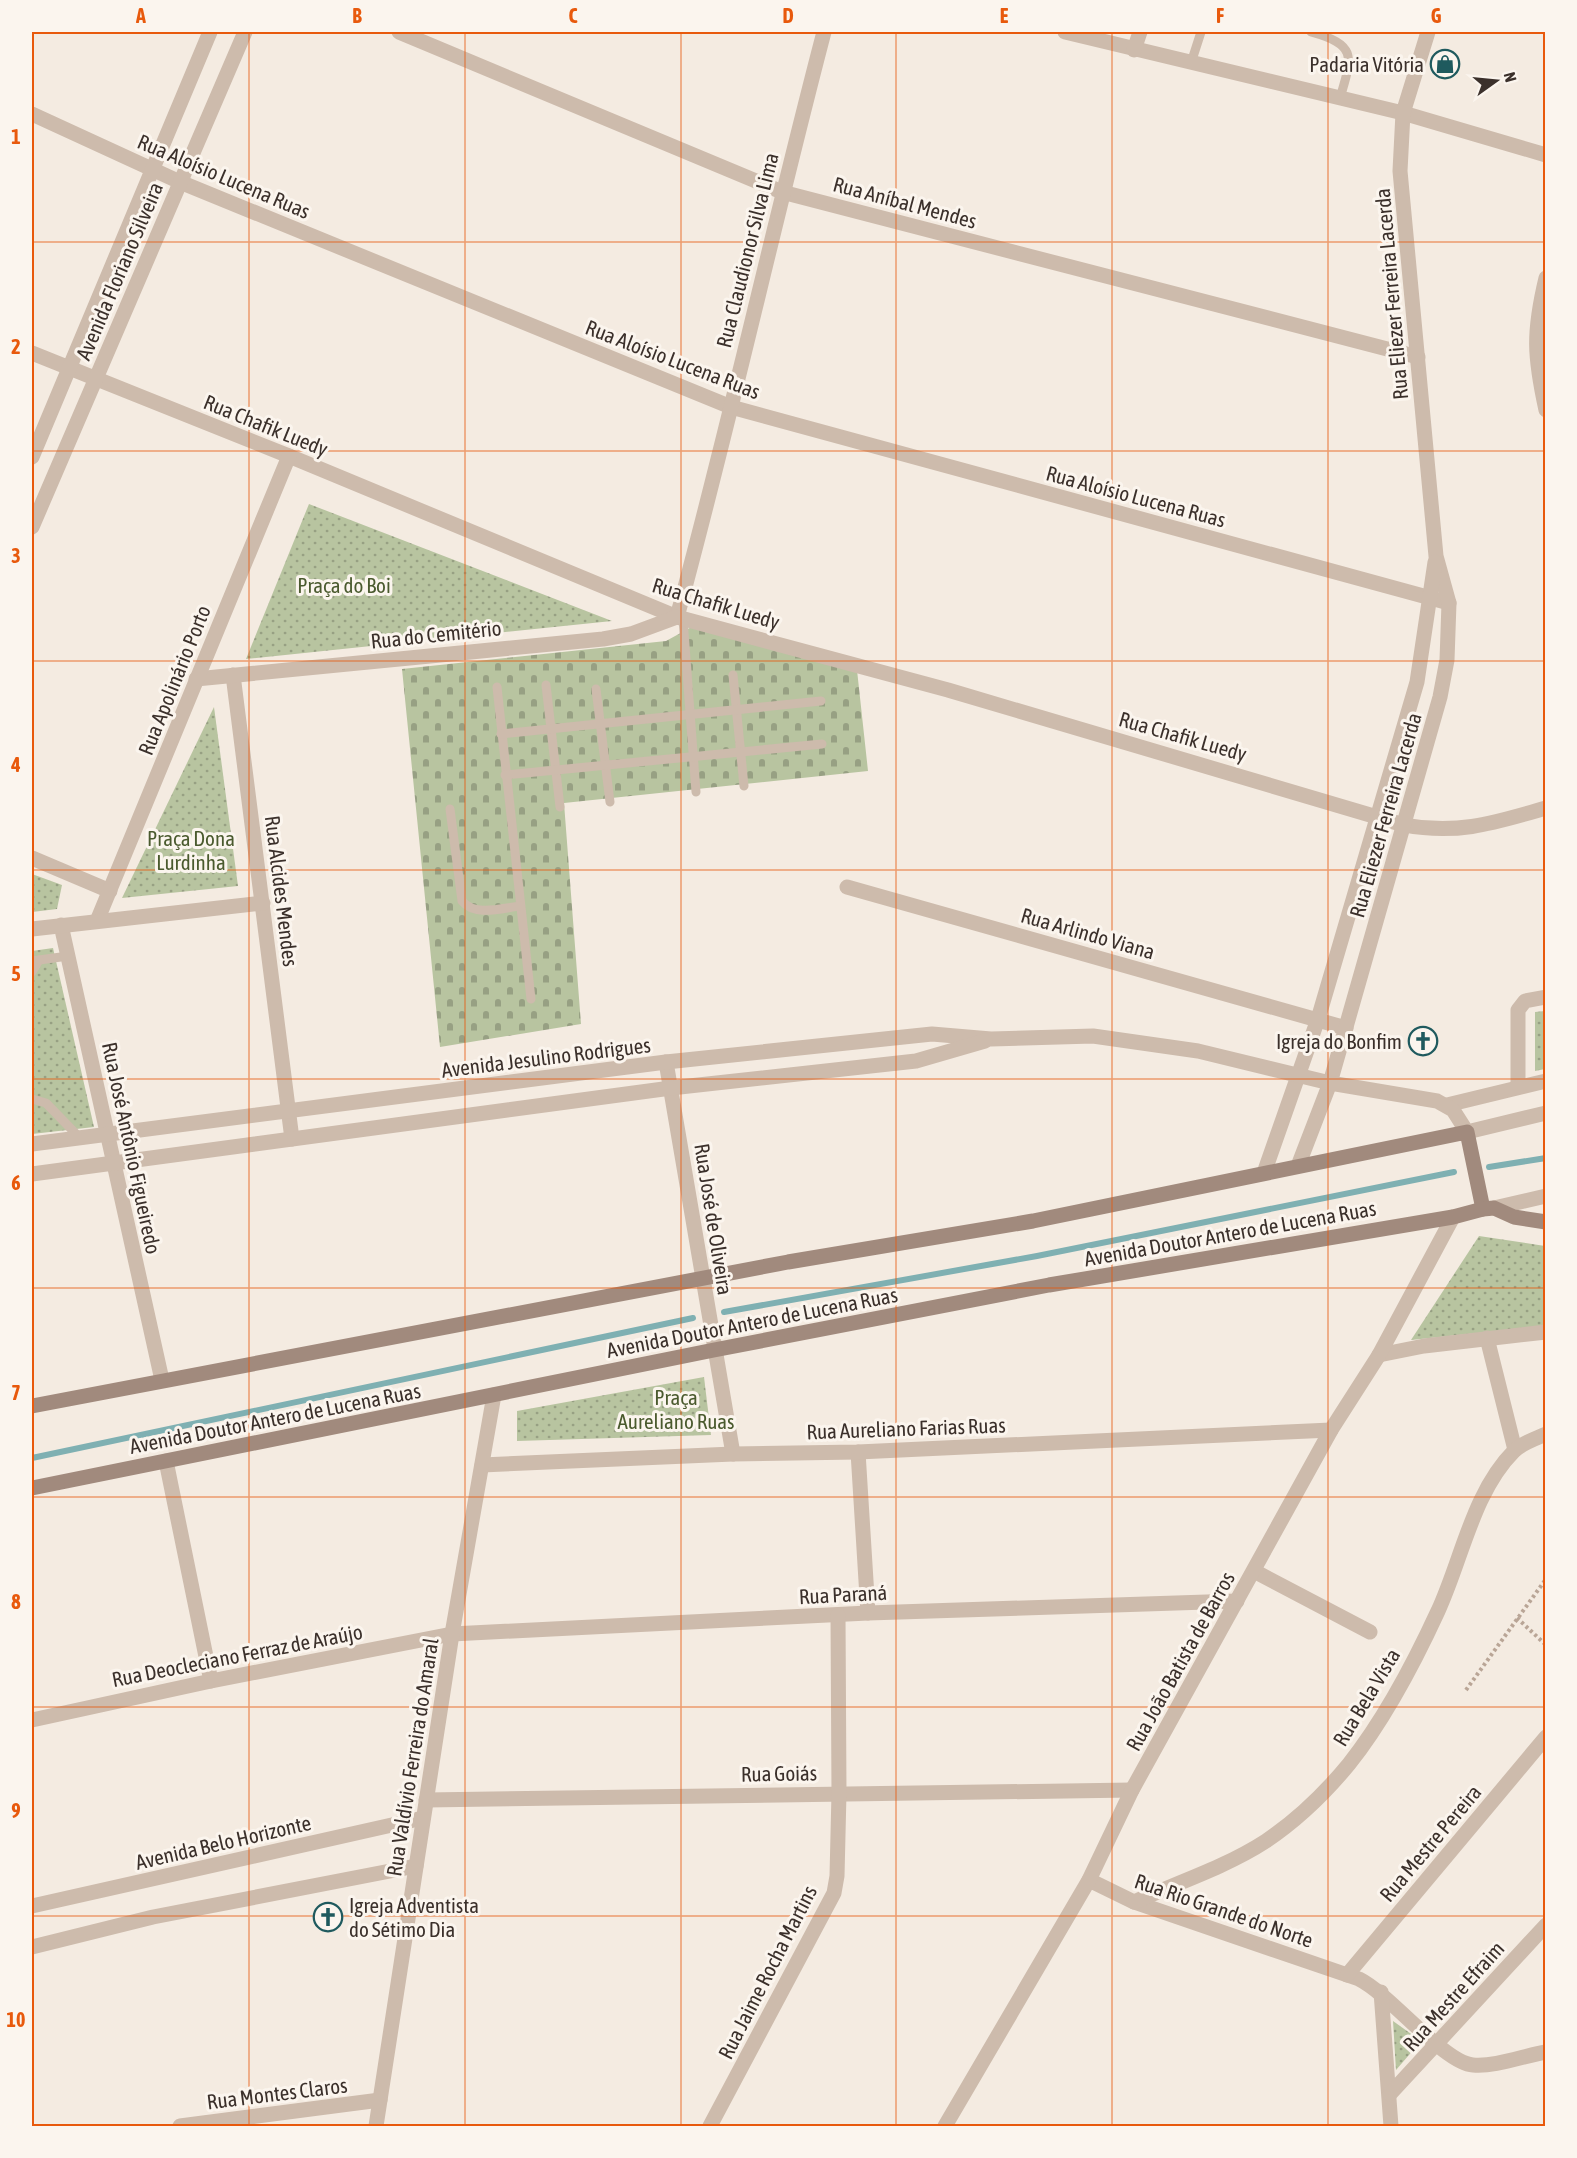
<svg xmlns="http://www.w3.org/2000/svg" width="1577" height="2158" font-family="'Asap Condensed',sans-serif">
<defs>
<pattern id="cemetery-stones" width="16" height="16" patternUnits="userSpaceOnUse" patternTransform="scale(1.5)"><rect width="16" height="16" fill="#b8c4a0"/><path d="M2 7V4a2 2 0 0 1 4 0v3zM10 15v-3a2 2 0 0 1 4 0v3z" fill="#97a083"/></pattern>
<pattern id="park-dots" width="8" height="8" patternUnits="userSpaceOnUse" patternTransform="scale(1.5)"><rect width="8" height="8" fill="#b8c4a0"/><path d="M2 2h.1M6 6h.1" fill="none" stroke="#97a083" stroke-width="1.8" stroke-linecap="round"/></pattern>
</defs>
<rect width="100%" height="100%" fill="#f4ebe1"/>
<polygon fill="url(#cemetery-stones)" points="697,624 857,670 868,771 564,803 581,1024 440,1047 402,669 666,641"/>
<g fill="url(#park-dots)">
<polygon points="309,504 612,621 246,659"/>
<polygon points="214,707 238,886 122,898"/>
<polygon points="32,874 62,885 57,909 32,912"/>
<polygon points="53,948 94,1127 32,1134 32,951"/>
<polygon points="1545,1011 1545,1069 1535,1071 1535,1012"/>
<polygon points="1479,1236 1545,1246 1545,1326 1411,1340"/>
<polygon points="704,1377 711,1435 517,1441 517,1411"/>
<polygon points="1393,2021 1421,2041 1396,2070"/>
</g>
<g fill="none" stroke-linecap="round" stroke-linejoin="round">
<g stroke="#7fb0b2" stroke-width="6">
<polyline points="1489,1167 1546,1158"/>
<polyline points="724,1312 1037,1256 1454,1172"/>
<polyline points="32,1458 693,1318"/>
</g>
<g stroke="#b9a596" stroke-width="4" stroke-dasharray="3 3" stroke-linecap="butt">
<polyline points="1517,1618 1546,1645"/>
<polyline points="1466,1690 1546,1579"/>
</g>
<g stroke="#cdbbac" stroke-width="9">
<path d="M1311 32C1358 45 1352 57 1340 98"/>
<polyline points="1191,63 1201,32"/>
<polyline points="683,619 696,792"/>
<polyline points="733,675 744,786"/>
<polyline points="546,685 560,807"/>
<polyline points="497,687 531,999"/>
<polyline points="596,689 610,802"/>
<polyline points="501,734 821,701"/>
<polyline points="505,775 822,744"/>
<path d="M450 809 462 901C475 917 502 908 520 906"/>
<polyline points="32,961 68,956"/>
<polyline points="32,972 39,960"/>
<polyline points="32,1099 46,1103 79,1137"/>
</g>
<g stroke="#cdbbac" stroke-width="15">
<polyline points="399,32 782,192 1418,357"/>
<polyline points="1065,32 1403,113 1546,155"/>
<polyline points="1134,50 1140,32"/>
<polyline points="32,114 180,182 731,407 1449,603"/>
<path d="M1546 278C1533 332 1534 356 1546 410"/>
<path d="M32 353 289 456 677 617 948 690 1404 825C1458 835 1494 823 1546 808"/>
<polyline points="32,457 210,32"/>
<polyline points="32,527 245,32"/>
<path d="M677 617C730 423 773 226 824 32"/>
<polyline points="233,675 292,1139"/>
<polyline points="196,679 603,639 631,634 677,617"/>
<polyline points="32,858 110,891"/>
<polyline points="847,887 1346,1028"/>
<polyline points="97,921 289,456"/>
<polyline points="61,925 162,1380"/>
<polyline points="32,929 263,903"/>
<polyline points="666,1062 733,1454"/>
<polyline points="1518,1087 1518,1010 1525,1001 1546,997"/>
<polyline points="1298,1166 1330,1083 1440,697 1447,660 1449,603 1436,556 1400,171 1403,113 1428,32"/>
<polyline points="1264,1173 1318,1019 1417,682 1435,562"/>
<polyline points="1494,1208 1546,1196"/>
<polyline points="1487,1338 1515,1450"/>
<polyline points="1379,1355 1424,1346 1546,1332"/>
<polyline points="858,1452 868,1613"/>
<polyline points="166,1461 211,1681"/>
<polyline points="482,1465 733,1454 858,1452 1331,1430"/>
<polyline points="1254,1571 1370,1632"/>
<polyline points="32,1720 211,1681 452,1634 868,1613 1237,1601"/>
<polyline points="426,1800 1132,1790"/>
<path d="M1089 1880 1134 1902 1359 1979C1391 1995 1444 2063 1473 2065 1495 2067 1523 2056 1546 2052"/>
<path d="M1134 1902C1177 1883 1226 1867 1266 1841 1297 1820 1326 1792 1349 1764 1384 1720 1415 1661 1438 1611 1462 1559 1473 1492 1514 1451 1522 1443 1535 1439 1546 1434"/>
<polyline points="32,1906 423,1818"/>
<polyline points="32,1947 153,1917 416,1866"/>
<polyline points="1347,1975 1546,1737"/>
<polyline points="1381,1992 1391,2126"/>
<polyline points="1390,2094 1546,1925"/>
<polyline points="180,2126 380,2100"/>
<polyline points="376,2126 452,1634 494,1395"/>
<polyline points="710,2126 834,1893 837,1876 839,1793 838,1615"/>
<polyline points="945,2126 1089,1880 1132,1790 1331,1430 1379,1355 1453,1217"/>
</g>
<g stroke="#cdbbac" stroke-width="15">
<polyline points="1447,1105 1546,1081"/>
<polyline points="32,1144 666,1062 932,1034 991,1039 1093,1036 1198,1051 1330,1083 1437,1101 1453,1110 1467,1132 1546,1113"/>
<polyline points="32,1174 671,1088 916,1061 985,1041"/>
</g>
<g stroke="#a18a7d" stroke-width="15">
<polyline points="32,1406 788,1262 1033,1221 1467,1132 1483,1209"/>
<polyline points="32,1488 714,1350 1049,1285 1453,1217 1483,1209 1494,1208 1514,1217 1546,1222"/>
</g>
</g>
<path fill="none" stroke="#e8590c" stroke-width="1.5" stroke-opacity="0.55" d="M249 32V2126M465 32V2126M681 32V2126M896 32V2126M1112 32V2126M1328 32V2126M32 242H1546M32 451H1546M32 661H1546M32 870H1546M32 1079H1546M32 1288H1546M32 1497H1546M32 1707H1546M32 1916H1546"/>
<defs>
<g id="shop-ring" transform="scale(1.5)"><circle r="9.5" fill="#fbf5ee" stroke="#1f5a5e" stroke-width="1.5"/><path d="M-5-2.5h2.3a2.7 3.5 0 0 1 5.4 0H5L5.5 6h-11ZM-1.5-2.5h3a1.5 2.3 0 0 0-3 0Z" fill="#1f5a5e"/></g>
<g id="church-ring" transform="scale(1.5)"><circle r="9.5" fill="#fbf5ee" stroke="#1f5a5e" stroke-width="1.5"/><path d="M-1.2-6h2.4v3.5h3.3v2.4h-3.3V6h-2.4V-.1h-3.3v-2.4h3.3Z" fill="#1f5a5e"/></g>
</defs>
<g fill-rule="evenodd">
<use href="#shop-ring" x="1445" y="64"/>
<use href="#church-ring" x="1423" y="1041"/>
<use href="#church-ring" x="328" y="1917"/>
</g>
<g text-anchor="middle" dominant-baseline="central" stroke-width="6" stroke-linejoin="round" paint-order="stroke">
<g font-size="21" fill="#3b302b" stroke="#fbf5ee" text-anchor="end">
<text x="1424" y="64">Padaria Vitória</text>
<text x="1402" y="1041">Igreja do Bonfim</text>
<text x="349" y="1905" text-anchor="start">Igreja Adventista<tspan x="349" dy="24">do Sétimo Dia</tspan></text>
</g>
<g font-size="21" fill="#3b302b" stroke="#fbf5ee">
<text transform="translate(224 176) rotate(23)">Rua Aloísio Lucena Ruas</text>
<text transform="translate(905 202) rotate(15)">Rua Aníbal Mendes</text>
<text transform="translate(747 250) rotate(-76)">Rua Claudionor Silva Lima</text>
<text transform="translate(119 271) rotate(-67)">Avenida Floriano Silveira</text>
<text transform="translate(1391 294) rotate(-95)">Rua Eliezer Ferreira Lacerda</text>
<text transform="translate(673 359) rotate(21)">Rua Aloísio Lucena Ruas</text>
<text transform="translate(266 425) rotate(22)">Rua Chafik Luedy</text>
<text transform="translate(1136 496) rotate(15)">Rua Aloísio Lucena Ruas</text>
<text transform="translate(716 603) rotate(17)">Rua Chafik Luedy</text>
<text transform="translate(436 634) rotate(-6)">Rua do Cemitério</text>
<text transform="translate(174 680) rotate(-68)">Rua Apolinário Porto</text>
<text transform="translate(1183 736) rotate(16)">Rua Chafik Luedy</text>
<text transform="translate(1385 815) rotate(-74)">Rua Eliezer Ferreira Lacerda</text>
<text transform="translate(282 891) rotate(83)">Rua Alcides Mendes</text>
<text transform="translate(1088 933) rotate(16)">Rua Arlindo Viana</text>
<text transform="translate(546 1057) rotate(-7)">Avenida Jesulino Rodrigues</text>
<text transform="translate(132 1148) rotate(78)">Rua José Antônio Figueiredo</text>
<text transform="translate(714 1219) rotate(81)">Rua José de Oliveira</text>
<text transform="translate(1230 1233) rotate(-10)">Avenida Doutor Antero de Lucena Ruas</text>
<text transform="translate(752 1322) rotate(-11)">Avenida Doutor Antero de Lucena Ruas</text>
<text transform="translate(275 1418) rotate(-11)">Avenida Doutor Antero de Lucena Ruas</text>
<text transform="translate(906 1428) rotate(-2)">Rua Aureliano Farias Ruas</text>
<text transform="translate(843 1594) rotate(-3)">Rua Paraná</text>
<text transform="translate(237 1655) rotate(-11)">Rua Deocleciano Ferraz de Araújo</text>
<text transform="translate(1180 1661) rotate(-61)">Rua João Batista de Barros</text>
<text transform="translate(1366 1697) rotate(-59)">Rua Bela Vista</text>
<text transform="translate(412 1757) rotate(-81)">Rua Valdívio Ferreira do Amaral</text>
<text transform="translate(779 1773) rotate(-1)">Rua Goiás</text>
<text transform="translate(223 1842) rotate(-13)">Avenida Belo Horizonte</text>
<text transform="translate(1430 1843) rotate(-50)">Rua Mestre Pereira</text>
<text transform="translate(1224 1910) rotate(19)">Rua Rio Grande do Norte</text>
<text transform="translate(767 1972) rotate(-63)">Rua Jaime Rocha Martins</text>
<text transform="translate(1453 1996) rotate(-48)">Rua Mestre Efraim</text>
<text transform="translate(277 2093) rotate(-7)">Rua Montes Claros</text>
</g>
<g font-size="21" fill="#4a5a2e" stroke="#fbf5ee">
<text x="344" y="585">Praça do Boi</text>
<text x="191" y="838">Praça Dona<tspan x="191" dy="24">Lurdinha</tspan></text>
<text x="676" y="1397">Praça<tspan x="676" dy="24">Aureliano Ruas</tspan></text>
</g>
</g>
<rect width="1577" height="2158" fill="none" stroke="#fbf5ee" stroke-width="66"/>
<g transform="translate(1496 81) rotate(75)" stroke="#fbf5ee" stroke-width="4.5" paint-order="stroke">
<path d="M0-4.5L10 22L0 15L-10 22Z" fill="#3b302b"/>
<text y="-9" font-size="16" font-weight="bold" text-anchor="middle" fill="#3b302b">N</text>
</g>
<rect x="33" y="33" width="1511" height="2092" fill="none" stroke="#e8590c" stroke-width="2"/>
<g font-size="20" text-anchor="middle" font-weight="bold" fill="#e8590c">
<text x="141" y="23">A</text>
<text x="357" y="23">B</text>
<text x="573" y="23">C</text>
<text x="788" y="23">D</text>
<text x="1004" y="23">E</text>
<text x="1220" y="23">F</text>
<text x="1436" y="23">G</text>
<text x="16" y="144">1</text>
<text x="16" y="354">2</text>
<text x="16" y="563">3</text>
<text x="16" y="772">4</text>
<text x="16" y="981">5</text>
<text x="16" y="1190">6</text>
<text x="16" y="1400">7</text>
<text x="16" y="1609">8</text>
<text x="16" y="1818">9</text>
<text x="16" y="2027">10</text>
</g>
</svg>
